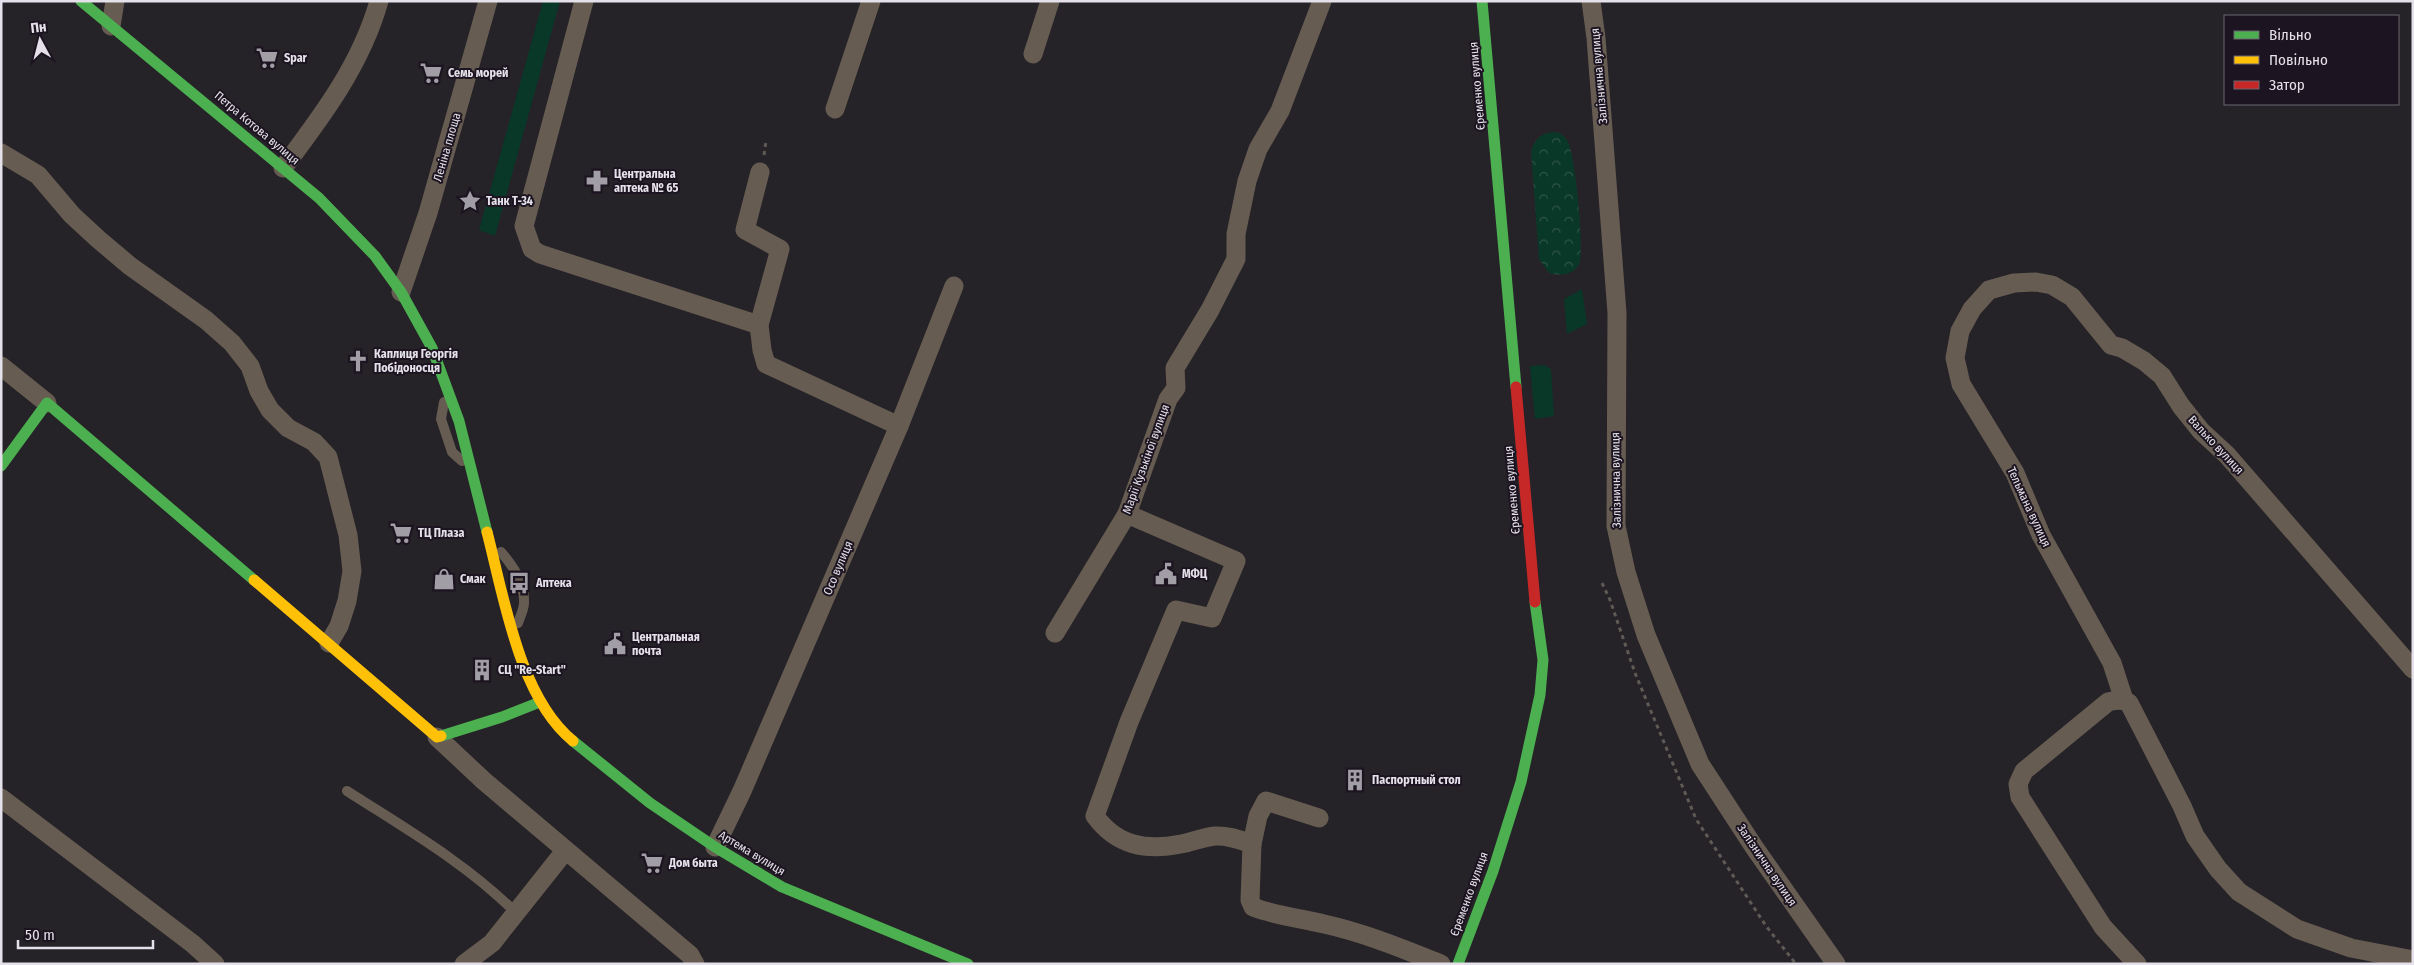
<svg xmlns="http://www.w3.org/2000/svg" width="2414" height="965" font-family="'Fira Sans Condensed',sans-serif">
<defs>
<pattern id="forest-crowns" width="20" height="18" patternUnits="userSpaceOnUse" patternTransform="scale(1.25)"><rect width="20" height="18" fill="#0a3828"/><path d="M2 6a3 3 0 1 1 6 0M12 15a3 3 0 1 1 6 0" fill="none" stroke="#2e5447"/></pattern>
</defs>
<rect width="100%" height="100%" fill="#252228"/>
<g fill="#0a3828">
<polygon points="543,1 560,1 495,236 479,230"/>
<polygon points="1582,289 1587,324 1567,334 1564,299"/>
<polygon points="1544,365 1551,369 1554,416 1535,419 1530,366"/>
</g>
<path fill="url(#forest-crowns)" d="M1553 132C1560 132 1565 136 1568 142 1575 154 1585 253 1579 264 1572 276 1561 276 1549 273L1539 259 1531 152C1534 140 1541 133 1553 132Z"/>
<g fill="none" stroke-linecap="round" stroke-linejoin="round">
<g stroke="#605a56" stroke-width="3" stroke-dasharray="4 4" stroke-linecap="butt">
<polyline points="764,155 766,141"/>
<polyline points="1602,583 1610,600 1635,673 1696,819 1766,926 1796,964"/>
</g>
<g stroke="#665c51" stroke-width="10">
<polyline points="444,402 441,419 452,452 462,461"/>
<path d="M501 552C513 566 525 583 524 603 524 609 520 617 518 623"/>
<path d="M347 791C406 829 466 863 516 913"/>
</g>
<g stroke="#665c51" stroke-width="19">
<polyline points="584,1 524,226 532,249 540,254 759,325"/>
<polyline points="1591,1 1596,38 1617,313 1616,526 1626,572 1646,635 1700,764 1754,847 1836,964"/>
<polyline points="111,26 115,1"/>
<polyline points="1033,54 1050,1"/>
<polyline points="835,109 871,1"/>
<polyline points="1,153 38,175 72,215 98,239 130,266 206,320 232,343 250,366 259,391 270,410 288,428 314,442 328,457 348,535 352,571 347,601 339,626 329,643"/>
<path d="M283 168C322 116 361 65 379 1"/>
<polyline points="760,172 745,230 780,249 759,325 762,350 766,364 899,426"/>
<polyline points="401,292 428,213 488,1"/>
<polyline points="1,366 47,403"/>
<path d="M1127 514 1236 561 1212 618 1176 610 1129 722 1095 816C1117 846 1146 851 1181 844 1192 842 1204 837 1215 836 1228 835 1240 840 1252 844L1258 816 1266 801 1319 818"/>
<polyline points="1055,633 1127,514 1168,399 1176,388 1175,368 1210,310 1236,259 1236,234 1247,181 1258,149 1280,111 1322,1"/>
<polyline points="2124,700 2112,663 2041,535 2015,473 1961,384 1955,358 1960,331 1972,309 1989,290 2014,283 2036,282 2052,285 2072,297 2111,345 2122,348 2144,361 2162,376 2181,406 2201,431 2227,455 2413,669"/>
<polyline points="437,737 484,781 690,955 695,964"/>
<polyline points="1,798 193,944 215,964"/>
<path d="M1252 844 1250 900 1253 907C1276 916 1300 918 1324 924 1365 933 1403 949 1441 964"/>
<polyline points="715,847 742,791 899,426 954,286"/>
<polyline points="464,964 492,943 565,851"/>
<path d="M2137 964 2103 927 2020 797 2018 784 2024 771 2108 702C2116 700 2122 699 2129 703L2182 806 2195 836 2218 869 2239 892 2297 929 2351 948 2413 960"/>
</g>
<g stroke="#4caf50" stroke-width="11">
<polyline points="81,1 319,198 375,256 401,292 432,348 459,421 487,532"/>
<polyline points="1482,1 1516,387"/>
<polyline points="1,466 47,403 254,580"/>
<polyline points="441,736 502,717 540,702"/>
<polyline points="573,741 650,803 715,847 782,887 968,964"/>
<polyline points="1458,964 1493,871 1521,782 1540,695 1543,660 1535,602"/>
</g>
<g stroke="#ffc107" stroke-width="11">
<path d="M487 532C504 597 519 697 573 741"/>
<polyline points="254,580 437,737 441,736"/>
</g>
<polyline stroke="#c62828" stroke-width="11" points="1516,387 1535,602"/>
</g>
<defs>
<g id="supermarket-bare" transform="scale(1.725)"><path d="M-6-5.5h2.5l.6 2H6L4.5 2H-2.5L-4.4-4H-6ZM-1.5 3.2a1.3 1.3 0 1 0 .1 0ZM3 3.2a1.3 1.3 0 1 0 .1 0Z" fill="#a29ea6" stroke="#1c1521" stroke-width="2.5" paint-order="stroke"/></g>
<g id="pharmacy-bare" transform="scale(1.725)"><path d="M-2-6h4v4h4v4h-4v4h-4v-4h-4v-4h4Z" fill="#a29ea6" stroke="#1c1521" stroke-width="2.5" paint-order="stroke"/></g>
<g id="sight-bare" transform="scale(1.725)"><path d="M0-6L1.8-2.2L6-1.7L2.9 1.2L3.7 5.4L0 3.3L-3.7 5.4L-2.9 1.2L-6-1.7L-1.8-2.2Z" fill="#a29ea6" stroke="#1c1521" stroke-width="2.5" paint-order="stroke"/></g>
<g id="church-bare" transform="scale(1.725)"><path d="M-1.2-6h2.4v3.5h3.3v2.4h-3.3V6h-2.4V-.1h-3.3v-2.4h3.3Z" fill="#a29ea6" stroke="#1c1521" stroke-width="2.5" paint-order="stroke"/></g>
<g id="civic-bare" transform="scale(1.725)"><path d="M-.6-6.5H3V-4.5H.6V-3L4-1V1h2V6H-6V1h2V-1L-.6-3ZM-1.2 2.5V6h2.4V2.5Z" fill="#a29ea6" stroke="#1c1521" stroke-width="2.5" paint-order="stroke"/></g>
<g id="shop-bare" transform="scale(1.725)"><path d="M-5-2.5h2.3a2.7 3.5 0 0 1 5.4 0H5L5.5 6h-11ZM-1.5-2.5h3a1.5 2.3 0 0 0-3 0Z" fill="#a29ea6" stroke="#1c1521" stroke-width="2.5" paint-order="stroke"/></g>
<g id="bus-bare" transform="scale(1.725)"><path d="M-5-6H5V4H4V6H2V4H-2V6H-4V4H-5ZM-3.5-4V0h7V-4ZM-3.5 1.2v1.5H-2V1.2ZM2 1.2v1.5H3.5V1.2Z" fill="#a29ea6" stroke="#1c1521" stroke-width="2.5" paint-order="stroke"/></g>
<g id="building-bare" transform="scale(1.725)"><path d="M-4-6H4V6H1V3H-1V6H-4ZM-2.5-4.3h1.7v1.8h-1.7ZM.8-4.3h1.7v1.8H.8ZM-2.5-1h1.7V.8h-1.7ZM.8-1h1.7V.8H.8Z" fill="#a29ea6" stroke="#1c1521" stroke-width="2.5" paint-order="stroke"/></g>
</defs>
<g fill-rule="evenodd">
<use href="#supermarket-bare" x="267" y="58"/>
<use href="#supermarket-bare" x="431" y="73"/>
<use href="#pharmacy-bare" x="597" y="181"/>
<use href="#sight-bare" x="470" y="201"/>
<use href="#church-bare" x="358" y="361"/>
<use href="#supermarket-bare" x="401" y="533"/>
<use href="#civic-bare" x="1166" y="574"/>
<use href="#shop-bare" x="444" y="579"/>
<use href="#bus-bare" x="519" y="583"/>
<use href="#civic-bare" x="615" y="644"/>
<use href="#building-bare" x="482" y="670"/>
<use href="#building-bare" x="1355" y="780"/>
<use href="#supermarket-bare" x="652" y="863"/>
</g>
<g text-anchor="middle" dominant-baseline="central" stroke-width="4" stroke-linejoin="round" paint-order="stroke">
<g font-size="12" font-weight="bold" fill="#e5e1ea" stroke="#1c1521" text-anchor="start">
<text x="284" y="58">Spar</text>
<text x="448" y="73">Семь морей</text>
<text x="614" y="174">Центральна<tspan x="614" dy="14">аптека № 65</tspan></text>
<text x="486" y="201">Танк Т-34</text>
<text x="374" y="354">Каплиця Георгія<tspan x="374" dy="14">Побідоносця</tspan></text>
<text x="418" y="533">ТЦ Плаза</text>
<text x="1182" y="574">МФЦ</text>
<text x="460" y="579">Смак</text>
<text x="536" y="583">Аптека</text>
<text x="632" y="637">Центральная<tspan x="632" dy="14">почта</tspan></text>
<text x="498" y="670">СЦ "Re-Start"</text>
<text x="1372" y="780">Паспортный стол</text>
<text x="669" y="863">Дом быта</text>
</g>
<g font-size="12" fill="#e5e1ea" stroke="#1c1521">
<text transform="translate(1599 76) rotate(-95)">Залізнична вулиця</text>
<text transform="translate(1477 86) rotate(-95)">Єременко вулиця</text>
<text transform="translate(257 128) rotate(40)">Петра Котова вулиця</text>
<text transform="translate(447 147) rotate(-74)">Леніна площа</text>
<text transform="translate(2216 445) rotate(47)">Валько вулиця</text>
<text transform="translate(1146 459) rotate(-70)">Марії Кузькіної вулиця</text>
<text transform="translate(1616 480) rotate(-91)">Залізнична вулиця</text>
<text transform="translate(1512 490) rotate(-95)">Єременко вулиця</text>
<text transform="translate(2029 507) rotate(65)">Тельмана вулиця</text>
<text transform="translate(838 568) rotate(-67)">Осо вулиця</text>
<text transform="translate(752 853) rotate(31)">Артема вулиця</text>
<text transform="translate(1767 865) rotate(56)">Залізнична вулиця</text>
<text transform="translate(1469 894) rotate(-70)">Єременко вулиця</text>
</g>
</g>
<rect width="2414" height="965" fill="none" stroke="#e5e1ea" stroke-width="5"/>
<rect x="2224" y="15" width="175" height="90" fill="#1c1521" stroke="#6c6771"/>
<rect x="2234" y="31" width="25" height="8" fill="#4caf50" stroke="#6c6771"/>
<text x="2269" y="40" font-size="15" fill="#e5e1ea">Вільно</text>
<rect x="2234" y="56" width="25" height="8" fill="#ffc107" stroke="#6c6771"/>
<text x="2269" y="65" font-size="15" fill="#e5e1ea">Повільно</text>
<rect x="2234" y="81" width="25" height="8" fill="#c62828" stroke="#6c6771"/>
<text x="2269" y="90" font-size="15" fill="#e5e1ea">Затор</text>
<g transform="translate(40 40) rotate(353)" stroke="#1c1521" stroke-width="4" paint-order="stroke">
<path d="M0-4L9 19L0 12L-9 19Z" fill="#e5e1ea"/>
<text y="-8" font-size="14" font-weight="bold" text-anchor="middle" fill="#e5e1ea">Пн</text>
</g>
<path d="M18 940v8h135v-8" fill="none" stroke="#e5e1ea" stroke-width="2.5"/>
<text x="25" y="940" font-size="15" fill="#e5e1ea" stroke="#1c1521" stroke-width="4" paint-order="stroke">50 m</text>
</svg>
